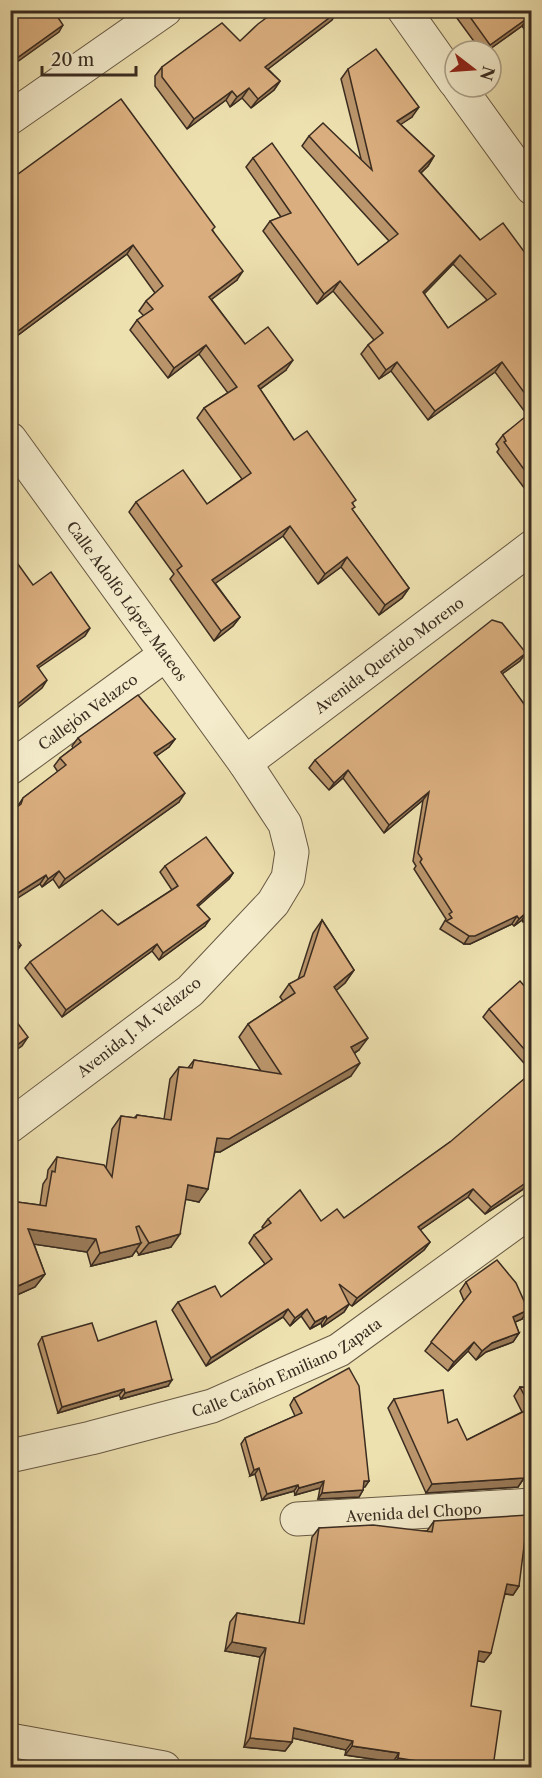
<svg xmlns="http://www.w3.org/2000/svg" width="542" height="1778" font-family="'Libre Caslon Text',serif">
<rect width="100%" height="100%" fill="#eee1b0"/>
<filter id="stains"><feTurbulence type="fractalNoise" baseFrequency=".00333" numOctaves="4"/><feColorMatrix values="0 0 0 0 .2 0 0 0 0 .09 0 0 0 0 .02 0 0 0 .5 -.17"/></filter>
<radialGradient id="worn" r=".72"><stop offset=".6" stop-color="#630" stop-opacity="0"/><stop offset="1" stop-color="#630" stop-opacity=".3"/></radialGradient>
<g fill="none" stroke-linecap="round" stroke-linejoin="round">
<g stroke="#675944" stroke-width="35">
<g id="minor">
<polyline points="404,10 455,82"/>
<polyline points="459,87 532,188"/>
<polyline points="10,118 165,10"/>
<path id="s1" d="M245 763 532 547"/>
<path id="s2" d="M10 768 165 655"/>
<path id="s3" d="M297 1519 532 1505"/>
<polyline points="10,1740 164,1768"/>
</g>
</g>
<g stroke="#675944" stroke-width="35">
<g id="tertiary">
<path id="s4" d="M10 439 245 763 285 824 292 852 288 878 273 903 190 991 10 1126"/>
<path id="s5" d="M10 1456 91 1438 212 1406 339 1350 532 1210"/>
</g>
</g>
<use href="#minor" stroke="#f4eccc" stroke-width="33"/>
<use href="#tertiary" stroke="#f4eccc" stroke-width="33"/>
</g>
<g fill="#bb966c" stroke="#3a2c20" stroke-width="1.5" fill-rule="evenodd">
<polygon points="451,10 531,10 531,38 522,26 487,51 481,51"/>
<polygon points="332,20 268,69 280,81 274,90 251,108 242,98 230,107 226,100 187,129 155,86 155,76 162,67 240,41"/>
<path d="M348 69 412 117 400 124 434 156 428 166 421 173 480 240 531 261V491L528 493 497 452 499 449 496 444 503 435 528 416 495 372 428 420 391 371 379 379 361 354 368 345 374 340 333 291 317 304 263 231 270 221 281 217 246 167 253 158 358 265 389 241 302 146 309 136 361 159 341 79ZM453 264 487 300 448 328 424 294Z"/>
<polygon points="10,180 213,231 237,280 211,299 245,344 286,370 260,389 294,440 353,504 352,510 409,588 402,598 379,615 341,567 318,584 283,536 215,583 240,617 233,626 214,641 170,579 174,574 129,512 136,502 207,504 242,479 197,418 204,408 228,393 199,354 168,378 130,330 137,320 144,316 139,311 146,301 155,293 127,254 10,341"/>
<polygon points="520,661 502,674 529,711 531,709 531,915 523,922 522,920 514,926 512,924 470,944 464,944 440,929 446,919 414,869 416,866 413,861 423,800 384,833 343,778 329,790 309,768 315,760"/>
<polygon points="78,738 175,739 169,747 156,756 179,802 59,888 53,879 42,887 40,884 17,807 23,798 58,772 54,766 60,758 73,748 72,746"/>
<polygon points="165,866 233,873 229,879 198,906 205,926 159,960 152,951 62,1017 25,968 30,962 118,925 172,890 160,872"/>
<polygon points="322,920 354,970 345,983 336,990 359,1050 355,1053 351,1076 220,1152 215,1152 199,1202 186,1199 171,1247 139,1255 136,1250 132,1256 91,1266 87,1252 34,1244 45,1274 35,1287 10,1298 10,1201 40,1205 43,1184 47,1178 48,1170 57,1157 106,1168 112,1129 121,1116 134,1118 137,1115 164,1119 170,1079 179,1067 188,1068 194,1060 261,1071 239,1037 248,1024 283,1001 280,997 289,984 298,980 313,933"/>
<polygon points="531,984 531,1071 483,1017 489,1009 526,988"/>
<polygon points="450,1142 522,1190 485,1214 468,1197 420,1230 430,1242 424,1250 352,1306 349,1304 344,1312 322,1327 321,1323 310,1329 301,1316 290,1326 283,1317 206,1366 172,1310 178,1302 221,1297 265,1264 249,1243 254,1235 264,1228 262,1227 268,1219 321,1221 344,1218"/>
<polygon points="466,1282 522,1319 515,1322 519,1333 513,1342 486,1352 476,1360 468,1351 448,1371 425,1351 464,1301 460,1291"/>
<polygon points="42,1337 98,1341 168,1386 121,1399 119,1395 58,1413 38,1344"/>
<polygon points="520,1387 531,1388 531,1468 518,1487 426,1493 388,1408 394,1399 448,1423 467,1440 522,1412 514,1396"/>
<polygon points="294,1398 369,1481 363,1487 363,1490 359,1497 318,1499 320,1488 295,1495 294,1491 262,1500 255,1474 250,1476 241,1444 245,1438 295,1416 290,1405"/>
<polygon points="434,1521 519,1586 513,1595 505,1594 484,1662 478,1661 392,1767 393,1762 345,1755 346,1750 293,1738 292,1742 285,1751 244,1747 260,1657 225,1651 230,1622 237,1613 299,1623 312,1537 319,1528 427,1531"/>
</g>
<g fill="#997a58" stroke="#3a2c20" stroke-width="1.5">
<polygon points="338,11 332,20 259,76 265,67"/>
<polygon points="529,17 522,26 487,51 485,51 490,45"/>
<polygon points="63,25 59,32 10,67 10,63"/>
<polygon points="280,81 274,90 251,108 258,99"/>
<polygon points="249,88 242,98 230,107 237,97"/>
<polygon points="232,91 226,100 187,129 194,119"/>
<polygon points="419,107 412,117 391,131 397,121"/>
<polygon points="434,156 428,166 413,180 419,171"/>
<polygon points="133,245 127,254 10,341 10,339 14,334"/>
<polygon points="460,255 453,264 416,302 423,292"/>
<polygon points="243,271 237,280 203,306 209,297"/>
<polygon points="340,281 333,291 317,304 324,294"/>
<polygon points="206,345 199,354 168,378 174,368"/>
<polygon points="293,360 286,370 251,396 258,386"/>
<polygon points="397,362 391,371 379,379 386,370"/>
<polygon points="502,362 495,372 428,420 435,411"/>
<polygon points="290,526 283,536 206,590 212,580"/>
<polygon points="347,557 341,567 318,584 325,574"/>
<polygon points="409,588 402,598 379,615 385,605"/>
<polygon points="240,617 233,626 214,641 221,631"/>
<polygon points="90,628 85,636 31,673 37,666"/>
<polygon points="526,653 520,661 495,679 501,672"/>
<polygon points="47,680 42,688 10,714 10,710"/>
<polygon points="175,739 169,747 148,762 154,753"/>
<polygon points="348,770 343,778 329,790 334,783"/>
<polygon points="429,792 423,800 384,833 389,825"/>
<polygon points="185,793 179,802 59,888 65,879"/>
<polygon points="59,871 53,879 42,887 48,879"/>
<polygon points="233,873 229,879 193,911 197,905"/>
<polygon points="46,875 40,884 10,903 10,898"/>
<polygon points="527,912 522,920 514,926 519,919"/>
<polygon points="531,912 531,915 523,922 529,915"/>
<polygon points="517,916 512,924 470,944 464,944 469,936"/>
<polygon points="210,919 205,926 159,960 163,953"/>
<polygon points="157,944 152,951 62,1017 66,1010"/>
<polygon points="21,945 15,954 10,957 10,952"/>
<polygon points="354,970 345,983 325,1000 334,987"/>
<polygon points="28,1037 22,1046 10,1054 10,1050"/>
<polygon points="368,1038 359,1050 342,1060 351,1047"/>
<polygon points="360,1063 351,1076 220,1152 208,1151 217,1138"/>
<polygon points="531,1178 531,1181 522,1190 485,1214 491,1207"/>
<polygon points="188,1185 208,1189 199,1202 179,1198"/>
<polygon points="473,1189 468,1197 413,1235 418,1227"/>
<polygon points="28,1229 96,1239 87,1252 19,1242"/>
<polygon points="180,1234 171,1247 139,1255 149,1243"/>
<polygon points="430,1242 424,1250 352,1306 357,1298"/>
<polygon points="141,1243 132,1256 91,1266 100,1253"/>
<polygon points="45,1274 35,1287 10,1298 18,1286"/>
<polygon points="10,1278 16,1279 10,1286"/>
<polygon points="349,1304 344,1312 322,1327 327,1319"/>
<polygon points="288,1309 283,1317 206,1366 211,1358"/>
<polygon points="307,1309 301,1316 290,1326 295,1318"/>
<polygon points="528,1310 522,1319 507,1326 513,1317"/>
<polygon points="326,1316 321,1323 310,1329 315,1322"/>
<polygon points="519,1333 513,1342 486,1352 476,1360 482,1351 492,1343"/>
<polygon points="474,1342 468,1351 448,1371 454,1362"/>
<polygon points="172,1380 168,1386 121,1399 125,1393"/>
<polygon points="124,1389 119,1395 58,1413 62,1407"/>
<polygon points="259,1468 255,1474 250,1476 254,1470"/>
<polygon points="524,1478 518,1487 426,1493 432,1484"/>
<polygon points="324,1481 320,1488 295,1495 299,1488"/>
<polygon points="364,1481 369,1481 365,1487 360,1488"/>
<polygon points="298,1485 294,1491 262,1500 267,1494"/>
<polygon points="363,1490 359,1497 318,1499 322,1493"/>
<polygon points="507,1584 519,1586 513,1595 501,1593"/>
<polygon points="232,1642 266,1648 260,1657 225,1651"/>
<polygon points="479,1651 491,1653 484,1662 473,1660"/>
<polygon points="294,1728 353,1741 346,1750 288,1737"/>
<polygon points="250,1738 292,1742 285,1751 244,1747"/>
<polygon points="352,1746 399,1753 393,1762 345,1755"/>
<polygon points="398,1758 456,1767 392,1767"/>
</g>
<g fill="#daae7e" stroke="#3a2c20" stroke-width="1.5" fill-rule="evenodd">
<polygon points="10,10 53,10 63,25 10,63"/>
<polygon points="277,10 338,11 265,67 280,81 258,99 249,88 237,97 232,91 194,119 162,77 162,67 222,23 240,41 258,24"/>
<polygon points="465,10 531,10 531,20 529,17 490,45"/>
<path d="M376 49 419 107 397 121 434 156 419 171 480 240 503 223 531 261V402L502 362 435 411 397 362 386 370 368 345 383 333 340 281 324 294 270 221 291 213 253 158 272 143 358 265 398 234 309 136 323 123 372 170 348 69ZM460 255 496 294 448 328 423 292Z"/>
<polygon points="121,99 215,227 212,230 243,271 209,297 245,344 268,327 293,360 258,386 294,440 307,431 356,500 352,503 355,507 352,509 409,588 385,605 347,557 325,574 290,526 212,580 240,617 221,631 177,570 182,566 136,502 183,470 207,504 251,473 204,408 237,387 206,345 174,368 137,320 153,309 146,301 163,286 133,245 14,334 10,329 10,180"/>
<polygon points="531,412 531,479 504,442 506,441 503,435"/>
<polygon points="10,553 33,585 51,572 90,628 37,666 47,680 10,710"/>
<polygon points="492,620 502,623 526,653 501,672 529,711 531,709 531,912 529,915 527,912 519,919 517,916 475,936 469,936 446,921 452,918 449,914 452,912 420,862 422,859 418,853 429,792 389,825 348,770 334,783 315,760"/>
<polygon points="138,695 175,739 154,753 185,793 65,879 59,871 48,879 46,875 10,898 10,812 21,804 23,798 66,765 60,758 81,742 78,738"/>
<polygon points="206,837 233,873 197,905 210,919 163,953 157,944 66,1010 30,962 102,910 118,925 178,886 165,866"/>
<polygon points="322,920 354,970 334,987 368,1038 351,1047 360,1063 229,1139 217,1138 208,1189 188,1185 180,1234 149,1243 139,1226 136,1227 141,1243 100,1253 96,1239 28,1229 45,1274 18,1286 16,1279 10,1278 10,1201 46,1206 52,1171 55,1172 57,1157 104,1165 112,1177 121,1116 136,1118 137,1115 171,1120 179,1067 192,1068 194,1060 281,1074 248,1024 295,993 289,984 304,976"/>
<polygon points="10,931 21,945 10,952"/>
<polygon points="520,981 526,988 531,984 531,1057 489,1009"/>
<polygon points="10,1013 28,1037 10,1050"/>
<polygon points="531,1073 531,1178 527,1182 491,1207 473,1189 418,1227 430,1242 357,1298 339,1284 349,1304 327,1319 326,1316 315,1322 307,1309 295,1318 288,1309 211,1358 178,1302 215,1286 221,1297 272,1259 254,1235 271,1223 268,1219 300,1190 321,1221 337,1209 344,1218 450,1142"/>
<polygon points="497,1260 516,1283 528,1310 513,1317 519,1333 492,1343 482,1351 474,1342 454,1362 431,1342 471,1292 466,1282"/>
<polygon points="156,1321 172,1380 125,1393 124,1389 62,1407 42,1337 92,1323 98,1341"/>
<polygon points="349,1368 359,1386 369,1481 364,1481 363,1490 322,1493 324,1481 299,1488 298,1485 267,1494 259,1468 254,1470 245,1438 302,1413 294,1398"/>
<polygon points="520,1387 531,1388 531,1468 524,1478 432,1484 394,1399 443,1390 448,1423 457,1419 467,1440 531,1408"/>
<polygon points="528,1515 519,1586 507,1584 491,1653 479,1651 471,1706 501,1711 493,1767 456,1767 398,1758 399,1753 352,1746 353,1741 294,1728 292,1742 250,1738 266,1648 232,1642 237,1613 304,1624 319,1528 373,1525 432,1532 434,1521"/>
</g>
<g text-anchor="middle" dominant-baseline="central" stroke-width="4.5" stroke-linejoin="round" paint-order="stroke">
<g font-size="15" fill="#3a2c20" stroke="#f4eccc">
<text stroke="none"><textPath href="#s4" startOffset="200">Calle Adolfo López Mateos</textPath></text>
<text stroke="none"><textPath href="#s1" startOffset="180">Avenida Querido Moreno</textPath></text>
<text stroke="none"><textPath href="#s2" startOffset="96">Callejón Velazco</textPath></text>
<text transform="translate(139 1027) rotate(-38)">Avenida J. M. Velazco</text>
<text stroke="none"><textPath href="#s5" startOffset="292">Calle Cañón Emiliano Zapata</textPath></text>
<text stroke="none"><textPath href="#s3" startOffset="117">Avenida del Chopo</textPath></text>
</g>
</g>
<rect width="542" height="1778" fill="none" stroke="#eee1b0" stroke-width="36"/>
<rect x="12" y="12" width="518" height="1754" fill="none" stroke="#3a2c20" stroke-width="3"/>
<rect x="18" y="18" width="506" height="1742" fill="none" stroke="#3a2c20" stroke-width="1.5"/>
<g transform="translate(473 69) rotate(107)"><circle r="28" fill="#f4eccc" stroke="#aa9f87" stroke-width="1.5"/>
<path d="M0-4.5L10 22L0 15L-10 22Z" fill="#8f2418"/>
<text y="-9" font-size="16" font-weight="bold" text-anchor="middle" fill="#3a2c20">N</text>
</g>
<path d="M42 66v9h94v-9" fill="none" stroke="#3a2c20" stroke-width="3"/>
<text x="51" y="66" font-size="18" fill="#3a2c20" stroke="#f4eccc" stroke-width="4.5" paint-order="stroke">20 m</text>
<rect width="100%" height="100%" filter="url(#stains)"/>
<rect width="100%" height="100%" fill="url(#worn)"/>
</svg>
